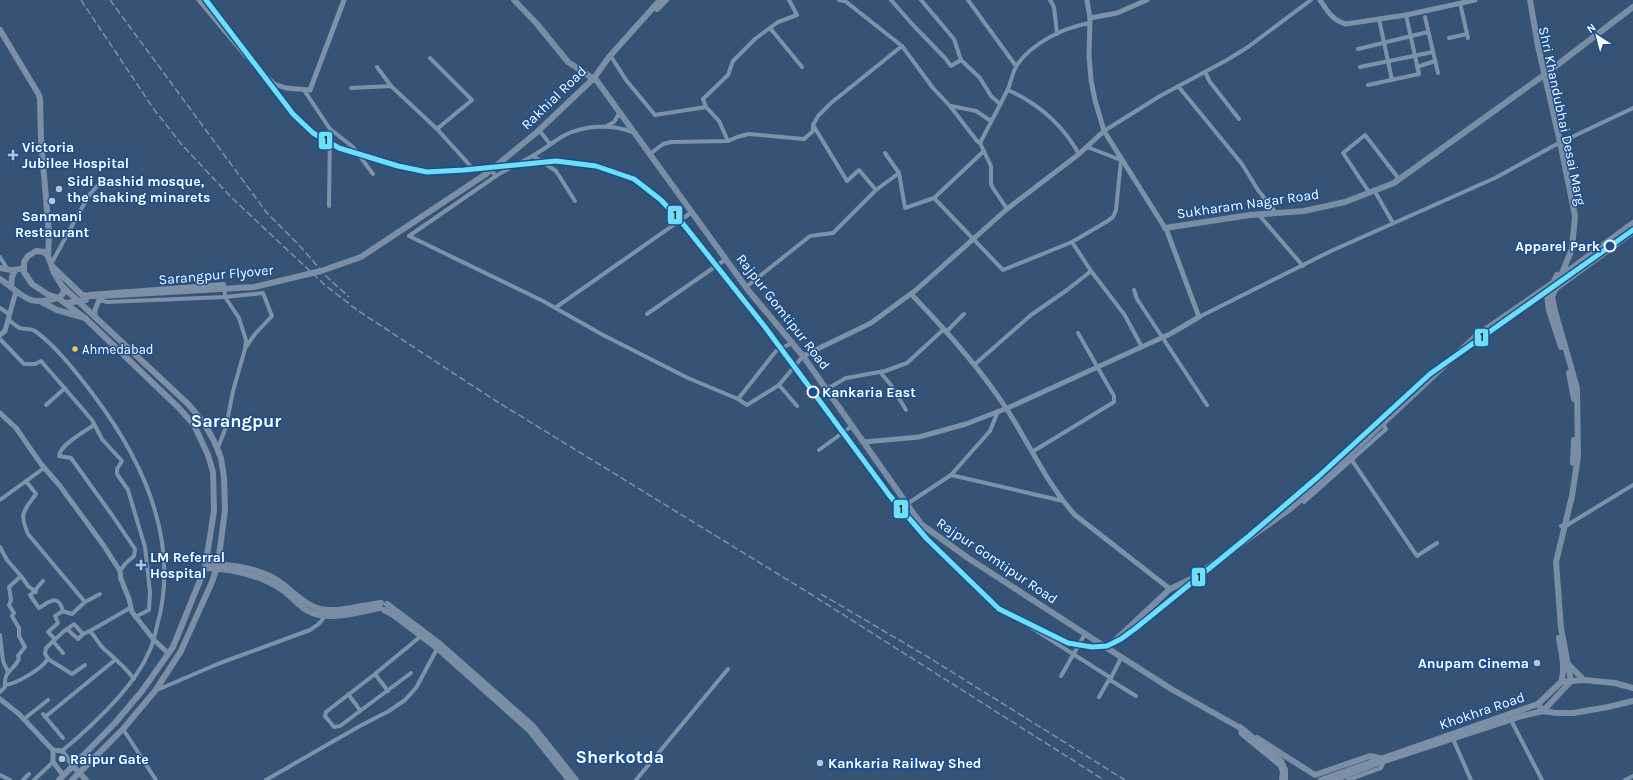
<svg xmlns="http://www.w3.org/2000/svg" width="1633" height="780" font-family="Karla,sans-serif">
<rect width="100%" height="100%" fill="#365274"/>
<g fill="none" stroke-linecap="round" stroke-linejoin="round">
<g stroke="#7d92a8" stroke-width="4">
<polyline points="839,0 845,1 902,46 933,88 950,106 977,141 980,143"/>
<polyline points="891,0 912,24 945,58 951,66 961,60 980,78 991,96 1000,104"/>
<polyline points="921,0 954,39 961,60"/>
<polyline points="968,0 1016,66"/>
<polyline points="1050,0 1054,7 1057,34"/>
<polyline points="1460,3 1468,38"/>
<polyline points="1425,17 1438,73"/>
<polyline points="1379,19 1392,80"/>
<polyline points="770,28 802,67"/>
<polyline points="1449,38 1467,34"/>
<polyline points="1358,49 1428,32"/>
<path d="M430 58 472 100 437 129 475 171 488 167 496 176C508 168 522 163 534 155 545 149 554 141 565 135 585 125 613 124 632 132"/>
<polyline points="612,58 626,80 655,115 706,107 719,121 728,141"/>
<polyline points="377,67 391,86"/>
<polyline points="1360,67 1433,52"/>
<polyline points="1417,67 1435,61"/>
<polyline points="1205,72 1210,82 1239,119"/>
<polyline points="1368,85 1419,74 1406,15"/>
<polyline points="1178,86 1242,164 1258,190 1276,213"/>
<polyline points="351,88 391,86 437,129"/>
<polyline points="304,90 330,129 329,206"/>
<path d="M1008 90C1039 104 1062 124 1079 154"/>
<polyline points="951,106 976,111 991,121"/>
<polyline points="706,107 703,99 728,75 733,61 755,39 778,22 797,15 789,0"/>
<polyline points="813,125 847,181 859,170 876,190 899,173"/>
<polyline points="607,126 614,122 620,112"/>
<polyline points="330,129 353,147 373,174"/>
<polyline points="539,130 550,144"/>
<polyline points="1104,131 1160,96 1227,60 1248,47 1311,0"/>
<polyline points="885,153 899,173 905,208 934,198 1003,270 1072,242 1106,222 1113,217 1116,210 1121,160 1087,147"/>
<polyline points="650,154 663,144 671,142 728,141 737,137 749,134 804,139 813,131 813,125 818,116 831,103 902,46"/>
<polyline points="533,156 556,171 575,201"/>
<polyline points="496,176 409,236 543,301 603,335 688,378 738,399 776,351 792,343"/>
<polyline points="1374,190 1393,223"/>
<polyline points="1369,192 1343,153 1365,135 1399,179"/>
<polyline points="934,198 984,151"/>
<path d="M1007 209 993 188 991 184V166L980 143C989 126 998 109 1007 91 1011 83 1012 73 1017 65 1032 43 1063 28 1089 23"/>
<polyline points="1259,215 1303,266"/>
<polyline points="0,257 8,270"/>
<polyline points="51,264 89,195 102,181"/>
<polyline points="1091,271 1124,314 1142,347"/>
<polyline points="746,287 810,236 833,233 876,190"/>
<polyline points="1134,290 1137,299 1207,405"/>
<polyline points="89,294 224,284 225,297 239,318 246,340 245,349 233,391 226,427 217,450"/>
<polyline points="99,300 107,302 225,297 263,293 272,316 255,334 246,347"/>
<polyline points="0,308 9,314"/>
<polyline points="555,308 692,212"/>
<polyline points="647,314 726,259"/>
<polyline points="1199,317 1331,251 1495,178 1557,144 1633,108"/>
<path d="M8 319C12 322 16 327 20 328 25 330 30 328 35 331 56 346 76 372 92 393 143 460 181 541 157 626 155 635 153 644 149 652 134 687 92 726 62 751"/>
<polyline points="946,332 964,314"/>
<polyline points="0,339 24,364 35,364 41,361 92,420 102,439 122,461 117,469 117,474 128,490 145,547 150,592 149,610 135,617"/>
<polyline points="974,365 1031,315 1067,290 1091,271 1072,242"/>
<polyline points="880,372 891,385 906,410"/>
<polyline points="779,385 803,356"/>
<polyline points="827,389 846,378 885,371 907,363 944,329"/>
<polyline points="738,399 747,405 779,385 797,406"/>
<polyline points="46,405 65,388"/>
<path d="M94 425C85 431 60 445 59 456L71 458 112 515 135 549 134 556 125 564 120 571"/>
<polyline points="819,450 852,426"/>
<polyline points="1032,452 1114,402 1114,396 1078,333"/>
<polyline points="1351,459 1417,556 1437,543"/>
<polyline points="951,475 1063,501"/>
<path d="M26 481 36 494C23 512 19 513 28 534L85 602"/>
<polyline points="1301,499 1304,502 1386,429 1383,423"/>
<polyline points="0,500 44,468"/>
<polyline points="907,504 951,475 990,431 998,411"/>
<polyline points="1561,526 1564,527 1633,485"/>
<path d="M0 547 7 560 21 576 9 587 11 600 9 605 14 613 12 616 19 628V636L25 647 18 656 19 659C12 673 4 669 5 687L0 692"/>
<polyline points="21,576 28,586 36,592 36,589 43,581"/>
<path d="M35 591 30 595 39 608C49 602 58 593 63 611L55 616 58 623 48 632 55 639"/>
<polyline points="62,611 72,614 85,602 100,594"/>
<polyline points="1013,616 1111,678 1121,658"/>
<polyline points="67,629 78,639 83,634"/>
<polyline points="90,631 130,608"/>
<polyline points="0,635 3,661 8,672"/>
<polyline points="53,641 63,653"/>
<polyline points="48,659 72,674 85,665"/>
<polyline points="411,673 340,726 334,727 325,716 326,712 375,674 421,636"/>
<polyline points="375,674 388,691"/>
<polyline points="1061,676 1085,634"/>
<polyline points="1110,680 1136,696"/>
<path d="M5 685C16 684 44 668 48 658L45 654 46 648 63 632 74 624 83 634 90 631C95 636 98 643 103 648 114 658 125 667 134 679"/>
<path d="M157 690 220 663 310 630C317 625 323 622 325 614"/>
<polyline points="348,694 360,710"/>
<polyline points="1099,697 1110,678"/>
<polyline points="43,714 63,738"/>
<polyline points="45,717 115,660"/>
<polyline points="24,719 48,700"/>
<polyline points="1511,720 1542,780"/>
<polyline points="1240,727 1241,734 1280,766 1282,772 1281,780"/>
<polyline points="123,729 156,780"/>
<polyline points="1453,739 1471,780"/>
<polyline points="0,775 10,780"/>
<polyline points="23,780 29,774"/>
<polyline points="34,780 53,762"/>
<polyline points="266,780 358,727 389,711 405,700 416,688 438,647"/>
<polyline points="636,780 728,669"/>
<polyline points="1348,780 1381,768 1384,761"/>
<polyline points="1625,780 1633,776"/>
</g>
<g stroke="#7d92a8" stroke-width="5">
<polyline points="199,0 245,55 274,84 286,88 310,90 344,0"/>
<path d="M1320 0C1328 12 1332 20 1346 24L1406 15 1475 0"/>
<polyline points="1090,18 1117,13 1147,0"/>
<path d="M911 294C945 329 979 367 1006 408 1029 443 1046 483 1075 515L1170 589"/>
<polyline points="95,317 95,310 99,300"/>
<polyline points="0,335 5,331 16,291"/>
<polyline points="803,356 871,323 916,290 1007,209 1079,154 1104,131"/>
<polyline points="0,413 16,428 41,464 60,486 104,546 120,571 121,579 129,599 132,612 154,640 168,653"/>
<polyline points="864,442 919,437 966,424 1010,407 1170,334 1199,317 1167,231 1104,131 1095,100 1091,80 1089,56 1090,18 1087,0"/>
<polyline points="0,699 19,714 50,747 53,750 53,762 63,775"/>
<polyline points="53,750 62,751 73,766"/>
</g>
<g stroke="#798da4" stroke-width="6">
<polyline points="514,0 537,24 568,62 597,81 748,290 803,356 921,524 968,558 1107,648 1173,690 1244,730"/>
<polyline points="1530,0 1538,46 1560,142 1575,216 1572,249 1552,297 1555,311 1577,388 1578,456 1572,496 1556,562 1561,628 1571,681 1543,711 1538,704"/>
<polyline points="1165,228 1250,215 1304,211 1345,202 1394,183 1544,75 1633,7"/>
<path d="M0 268C9 270 14 271 23 268"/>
<polyline points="1557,275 1547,295 1549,310 1561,347"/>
<polyline points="1561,276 1633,223"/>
<path d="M0 279C24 295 26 307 58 298"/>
<polyline points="11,287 12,277 15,270"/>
<polyline points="1555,289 1633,232"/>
<polyline points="42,302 57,310 85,318"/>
<polyline points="1569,373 1574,399"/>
<polyline points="1573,463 1574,440"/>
<path d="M206 563C229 565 257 567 277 580 291 589 304 605 320 609 339 613 361 605 381 603"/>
<path d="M205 568C233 569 261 575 284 591 292 597 299 606 308 611 329 622 358 612 380 608"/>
<polyline points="387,604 440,644 533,726 576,780"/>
<polyline points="384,610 392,614 437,648 529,730 569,780"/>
<path d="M1559 638C1561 652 1566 667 1561 682"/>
<polyline points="1107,648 1170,589 1193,578 1290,509 1313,489 1476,336 1551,284"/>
<polyline points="1568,664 1584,680"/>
<polyline points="1257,738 1315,775 1370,756 1380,758"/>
<polyline points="73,766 86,780"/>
</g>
<g stroke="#7d8ea7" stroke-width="6">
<polyline points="657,9 666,0"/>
<polyline points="0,30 39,95 40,99 41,140 49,234 48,256"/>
<polyline points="486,174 536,133 594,78 609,57 660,0"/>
<polyline points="41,233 49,234"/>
<polyline points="52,266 82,295 89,296 101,296"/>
<polyline points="63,287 188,404 204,423 214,441 221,458 224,477 225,510 218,564 212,582 181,651 155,691 123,729 72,780"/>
<polyline points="58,298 63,294 64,289 54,273 48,256 44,252 36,251 28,256 24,262 24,272 32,284 47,294 58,298 85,318 179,408 194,425 208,455 213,472 214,511 205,568 173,647 142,691 115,723 59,780"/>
<polyline points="66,303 86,300"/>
<polyline points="1240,727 1281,761 1285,770 1285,780"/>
<polyline points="1321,780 1538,704 1561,682 1584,680 1615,683 1633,688"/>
<polyline points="1334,780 1381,762 1522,716 1543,711 1556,713 1573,713 1608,707 1633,701"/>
</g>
<g stroke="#7e92a7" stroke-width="1.5" stroke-dasharray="7 3" stroke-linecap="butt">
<polyline points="81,0 153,108 182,145 231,197 297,259 325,285 357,310 496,401 809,593 1104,780"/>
<polyline points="110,0 267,213 299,245 327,277 349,297"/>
<polyline points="821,594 928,657 1125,780"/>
</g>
<polyline stroke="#7d8ea7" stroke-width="6" points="101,296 254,287 321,271 361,257 486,174"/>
<g stroke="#1b4f8f" stroke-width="8">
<polyline id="metro-1" points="206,0 293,114 313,133 339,148 398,166 427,172 464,170 556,161 596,166 634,179 661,200 684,225 765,327 890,496 927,539 999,609 1068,643 1092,647 1107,646 1121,639 1136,628 1249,536 1319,476 1430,374 1633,230"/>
</g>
<use href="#metro-1" stroke="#6ddff8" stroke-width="5"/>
</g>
<g fill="#b9c2ce" stroke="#1b4f8f" stroke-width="1.5">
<path d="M11 149h4v4h4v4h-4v4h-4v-4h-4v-4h4z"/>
<circle cx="59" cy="189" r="4"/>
<circle cx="52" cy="201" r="4"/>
<path d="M139 559h4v4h4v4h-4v4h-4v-4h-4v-4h4z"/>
<circle cx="1537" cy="663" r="4"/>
<circle cx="62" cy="759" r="4"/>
<circle cx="820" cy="763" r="4"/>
</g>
<g fill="#1b4f8f" stroke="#fff" stroke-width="2">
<circle cx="1610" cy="246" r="5.5"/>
<circle cx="813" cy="392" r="5.5"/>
</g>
<circle fill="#fcc553" stroke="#1b4f8f" stroke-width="1.5" cx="75" cy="349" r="3.5"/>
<g text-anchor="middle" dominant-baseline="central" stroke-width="3" stroke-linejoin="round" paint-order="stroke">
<g font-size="13" fill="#fff" stroke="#1b4f8f" text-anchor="start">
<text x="82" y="349">Ahmedabad</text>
</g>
<g font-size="14" fill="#fff" stroke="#1b4f8f">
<text transform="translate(554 98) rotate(-44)">Rakhial Road</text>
<text transform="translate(1562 116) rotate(78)">Shri Khandubhai Desai Marg</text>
<text transform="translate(1248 204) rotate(-8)">Sukharam Nagar Road</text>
<text transform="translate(216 275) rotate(-5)">Sarangpur Flyover</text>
<text transform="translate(783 312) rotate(52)">Rajpur Gomtipur Road</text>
<text transform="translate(997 561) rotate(34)">Rajpur Gomtipur Road</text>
<text transform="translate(1482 711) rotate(-19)">Khokhra Road</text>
</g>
<g font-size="14" font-weight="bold" fill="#fff" stroke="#1b4f8f" text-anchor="start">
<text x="22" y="147">Victoria<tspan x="22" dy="16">Jubilee Hospital</tspan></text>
<text x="67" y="181">Sidi Bashid mosque,<tspan x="67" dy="16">the shaking minarets</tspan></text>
<text x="52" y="216" text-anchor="middle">Sanmani<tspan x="52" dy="16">Restaurant</tspan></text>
<text x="150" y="557">LM Referral<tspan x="150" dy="16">Hospital</tspan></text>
<text x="1529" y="663" text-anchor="end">Anupam Cinema</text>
<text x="70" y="759">Raipur Gate</text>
<text x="828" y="763">Kankaria Railway Shed</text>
</g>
<g font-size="14" font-weight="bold" fill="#fff" stroke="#1b4f8f" text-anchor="end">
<text x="1600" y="246">Apparel Park</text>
<text x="822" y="392" text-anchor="start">Kankaria East</text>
</g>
<g font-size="18" font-weight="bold" fill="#fff" stroke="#1b4f8f">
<text x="236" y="421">Sarangpur</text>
<text x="620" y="757">Sherkotda</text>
</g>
</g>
<g stroke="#1b4f8f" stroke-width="1.5">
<rect x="318" y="131" width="15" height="19" rx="4" fill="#6ddff8"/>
<rect x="667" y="205" width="16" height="20" rx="4" fill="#6ddff8"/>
<rect x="1474" y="328" width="15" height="19" rx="4" fill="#6ddff8"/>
<rect x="893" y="499" width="16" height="20" rx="4" fill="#6ddff8"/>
<rect x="1191" y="567" width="15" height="20" rx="4" fill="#6ddff8"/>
</g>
<g font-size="11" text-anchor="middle" font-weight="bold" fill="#111">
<text x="326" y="144">1</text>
<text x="675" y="219">1</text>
<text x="1482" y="341">1</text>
<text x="901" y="513">1</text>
<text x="1199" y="581">1</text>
</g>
<g transform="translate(1597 36) rotate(324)" stroke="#1b4f8f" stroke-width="3" paint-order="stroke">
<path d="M0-3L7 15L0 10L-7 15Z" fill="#ffffff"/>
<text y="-6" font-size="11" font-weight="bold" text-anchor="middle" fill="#ffffff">N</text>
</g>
</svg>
